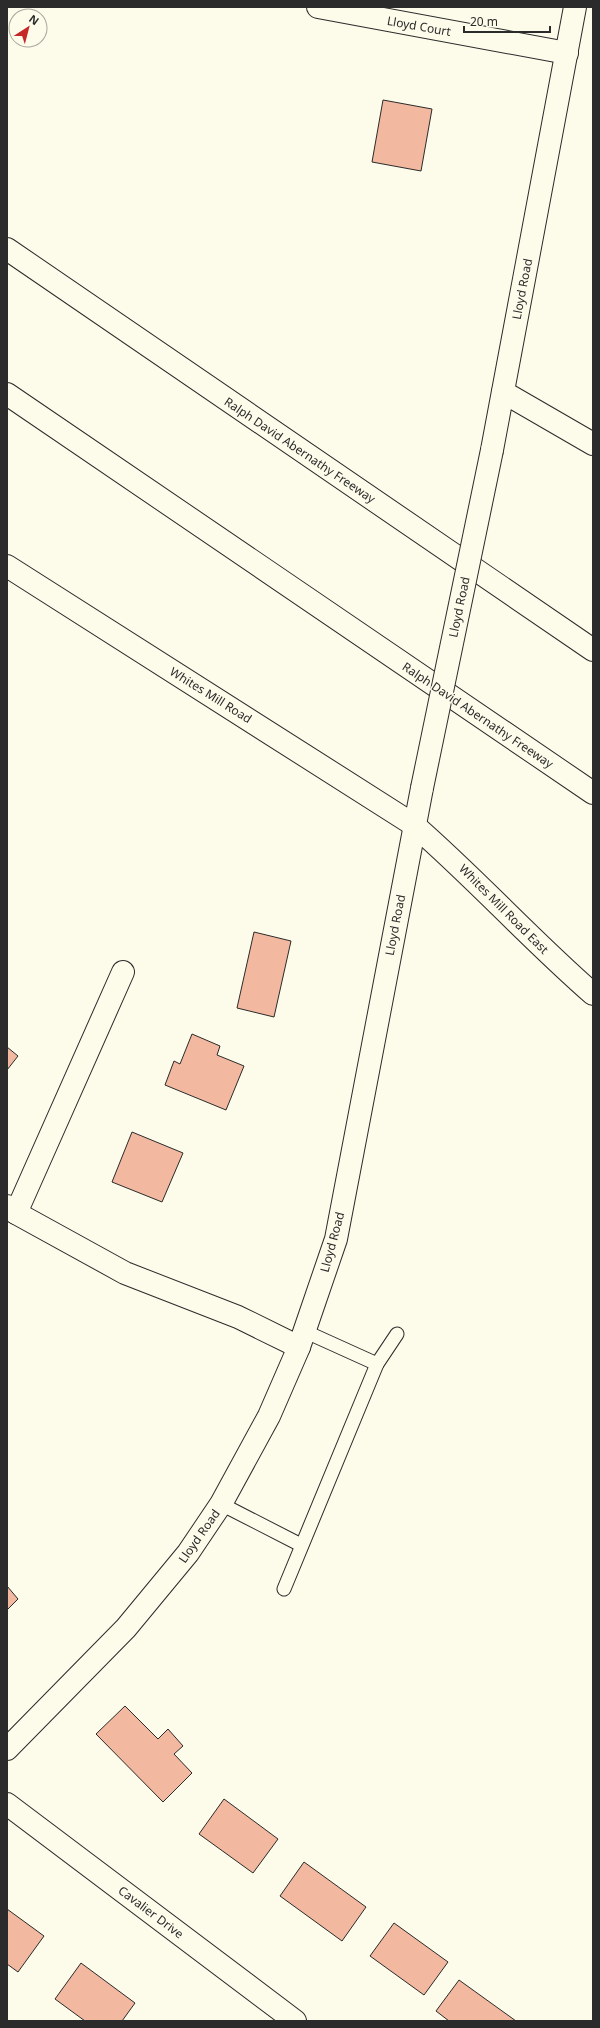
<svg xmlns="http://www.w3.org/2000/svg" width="600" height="2028" font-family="'Noto Sans',sans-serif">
<rect width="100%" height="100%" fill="#fdfbea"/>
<g fill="#f2b8a0" stroke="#2b2b2b">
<polygon points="383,100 432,109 421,171 372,162"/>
<polygon points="254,932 291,941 274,1017 237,1008"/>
<polygon points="192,1034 220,1046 217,1055 244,1066 226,1110 165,1085 174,1061 180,1064"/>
<polygon points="7,1047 18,1056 7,1070"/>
<polygon points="132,1132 183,1153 162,1202 112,1182"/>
<polygon points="7,1586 18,1599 7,1610"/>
<polygon points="125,1706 158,1739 168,1729 183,1746 174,1754 192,1773 163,1802 96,1734"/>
<polygon points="224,1799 278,1839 253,1873 199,1834"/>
<polygon points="304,1862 366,1907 342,1941 280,1896"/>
<polygon points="7,1909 44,1936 18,1972 7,1964"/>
<polygon points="394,1923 448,1962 424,1995 370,1956"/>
<polygon points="81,1963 135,2003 122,2021 85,2021 55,1999"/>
<polygon points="459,1980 516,2021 449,2021 436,2011"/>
</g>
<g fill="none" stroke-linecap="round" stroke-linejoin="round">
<g stroke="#2b2b2b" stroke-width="15">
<g id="lane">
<polyline points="304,1331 377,1364"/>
<polyline points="221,1504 301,1545"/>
<polyline points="284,1589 377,1364 397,1334"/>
</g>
</g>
<g stroke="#2b2b2b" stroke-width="24">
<g id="street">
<polyline points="318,7 567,53"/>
<polyline points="503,392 593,444"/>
<polyline points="7,1206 16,1213 125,1273 238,1317 299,1347"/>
<polyline points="16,1213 123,972"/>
<polyline points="7,1804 295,2021"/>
</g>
</g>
<g stroke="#2b2b2b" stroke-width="24">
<g id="secondary">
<polyline points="492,450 575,7"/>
<path d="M7 566 414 825C476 879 531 940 593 994"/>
<polyline points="7,1749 126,1628 188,1553 221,1504 269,1416 299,1347 336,1239 422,788"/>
</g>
</g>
<g stroke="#2b2b2b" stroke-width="24">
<g id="highway">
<polyline points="7,249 593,650"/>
<polyline points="7,394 593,793"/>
</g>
</g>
<use href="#lane" stroke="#fdfbea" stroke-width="13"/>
<use href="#street" stroke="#fdfbea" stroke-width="22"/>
<use href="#secondary" stroke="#fdfbea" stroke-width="22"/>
<use href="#highway" stroke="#fdfbea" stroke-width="22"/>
<g stroke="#2b2b2b" stroke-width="24" stroke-linecap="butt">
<polyline id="secondary-bridge" points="422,788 492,450"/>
</g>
<use href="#secondary-bridge" stroke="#fdfbea" stroke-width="22"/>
</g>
<g text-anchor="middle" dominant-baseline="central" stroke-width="3" stroke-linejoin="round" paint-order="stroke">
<g font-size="12" fill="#2b2b2b" stroke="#fdfbea">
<text transform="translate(419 26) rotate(10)">Lloyd Court</text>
<text transform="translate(522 289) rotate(-79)">Lloyd Road</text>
<text transform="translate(300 450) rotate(34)">Ralph David Abernathy Freeway</text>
<text transform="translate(459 607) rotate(-78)">Lloyd Road</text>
<text transform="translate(211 695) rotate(32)">Whites Mill Road</text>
<text transform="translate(478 715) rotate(34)">Ralph David Abernathy Freeway</text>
<text transform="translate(504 909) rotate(45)">Whites Mill Road East</text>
<text transform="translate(395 925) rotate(-79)">Lloyd Road</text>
<text transform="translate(332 1242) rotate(-75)">Lloyd Road</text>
<text transform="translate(199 1536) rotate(-55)">Lloyd Road</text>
<text transform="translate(151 1912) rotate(37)">Cavalier Drive</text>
</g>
</g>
<rect width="600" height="2028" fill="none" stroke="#2b2b2b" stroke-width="16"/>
<g transform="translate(28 28) rotate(36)"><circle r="19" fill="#fdfbea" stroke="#a9a89e"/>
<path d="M0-3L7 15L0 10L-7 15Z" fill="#c62828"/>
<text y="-6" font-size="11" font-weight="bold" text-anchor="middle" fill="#2b2b2b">N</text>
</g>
<path d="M464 26v6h86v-6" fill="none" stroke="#2b2b2b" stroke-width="2"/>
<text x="470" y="26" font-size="12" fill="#2b2b2b" stroke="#fdfbea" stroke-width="3" paint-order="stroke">20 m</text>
</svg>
